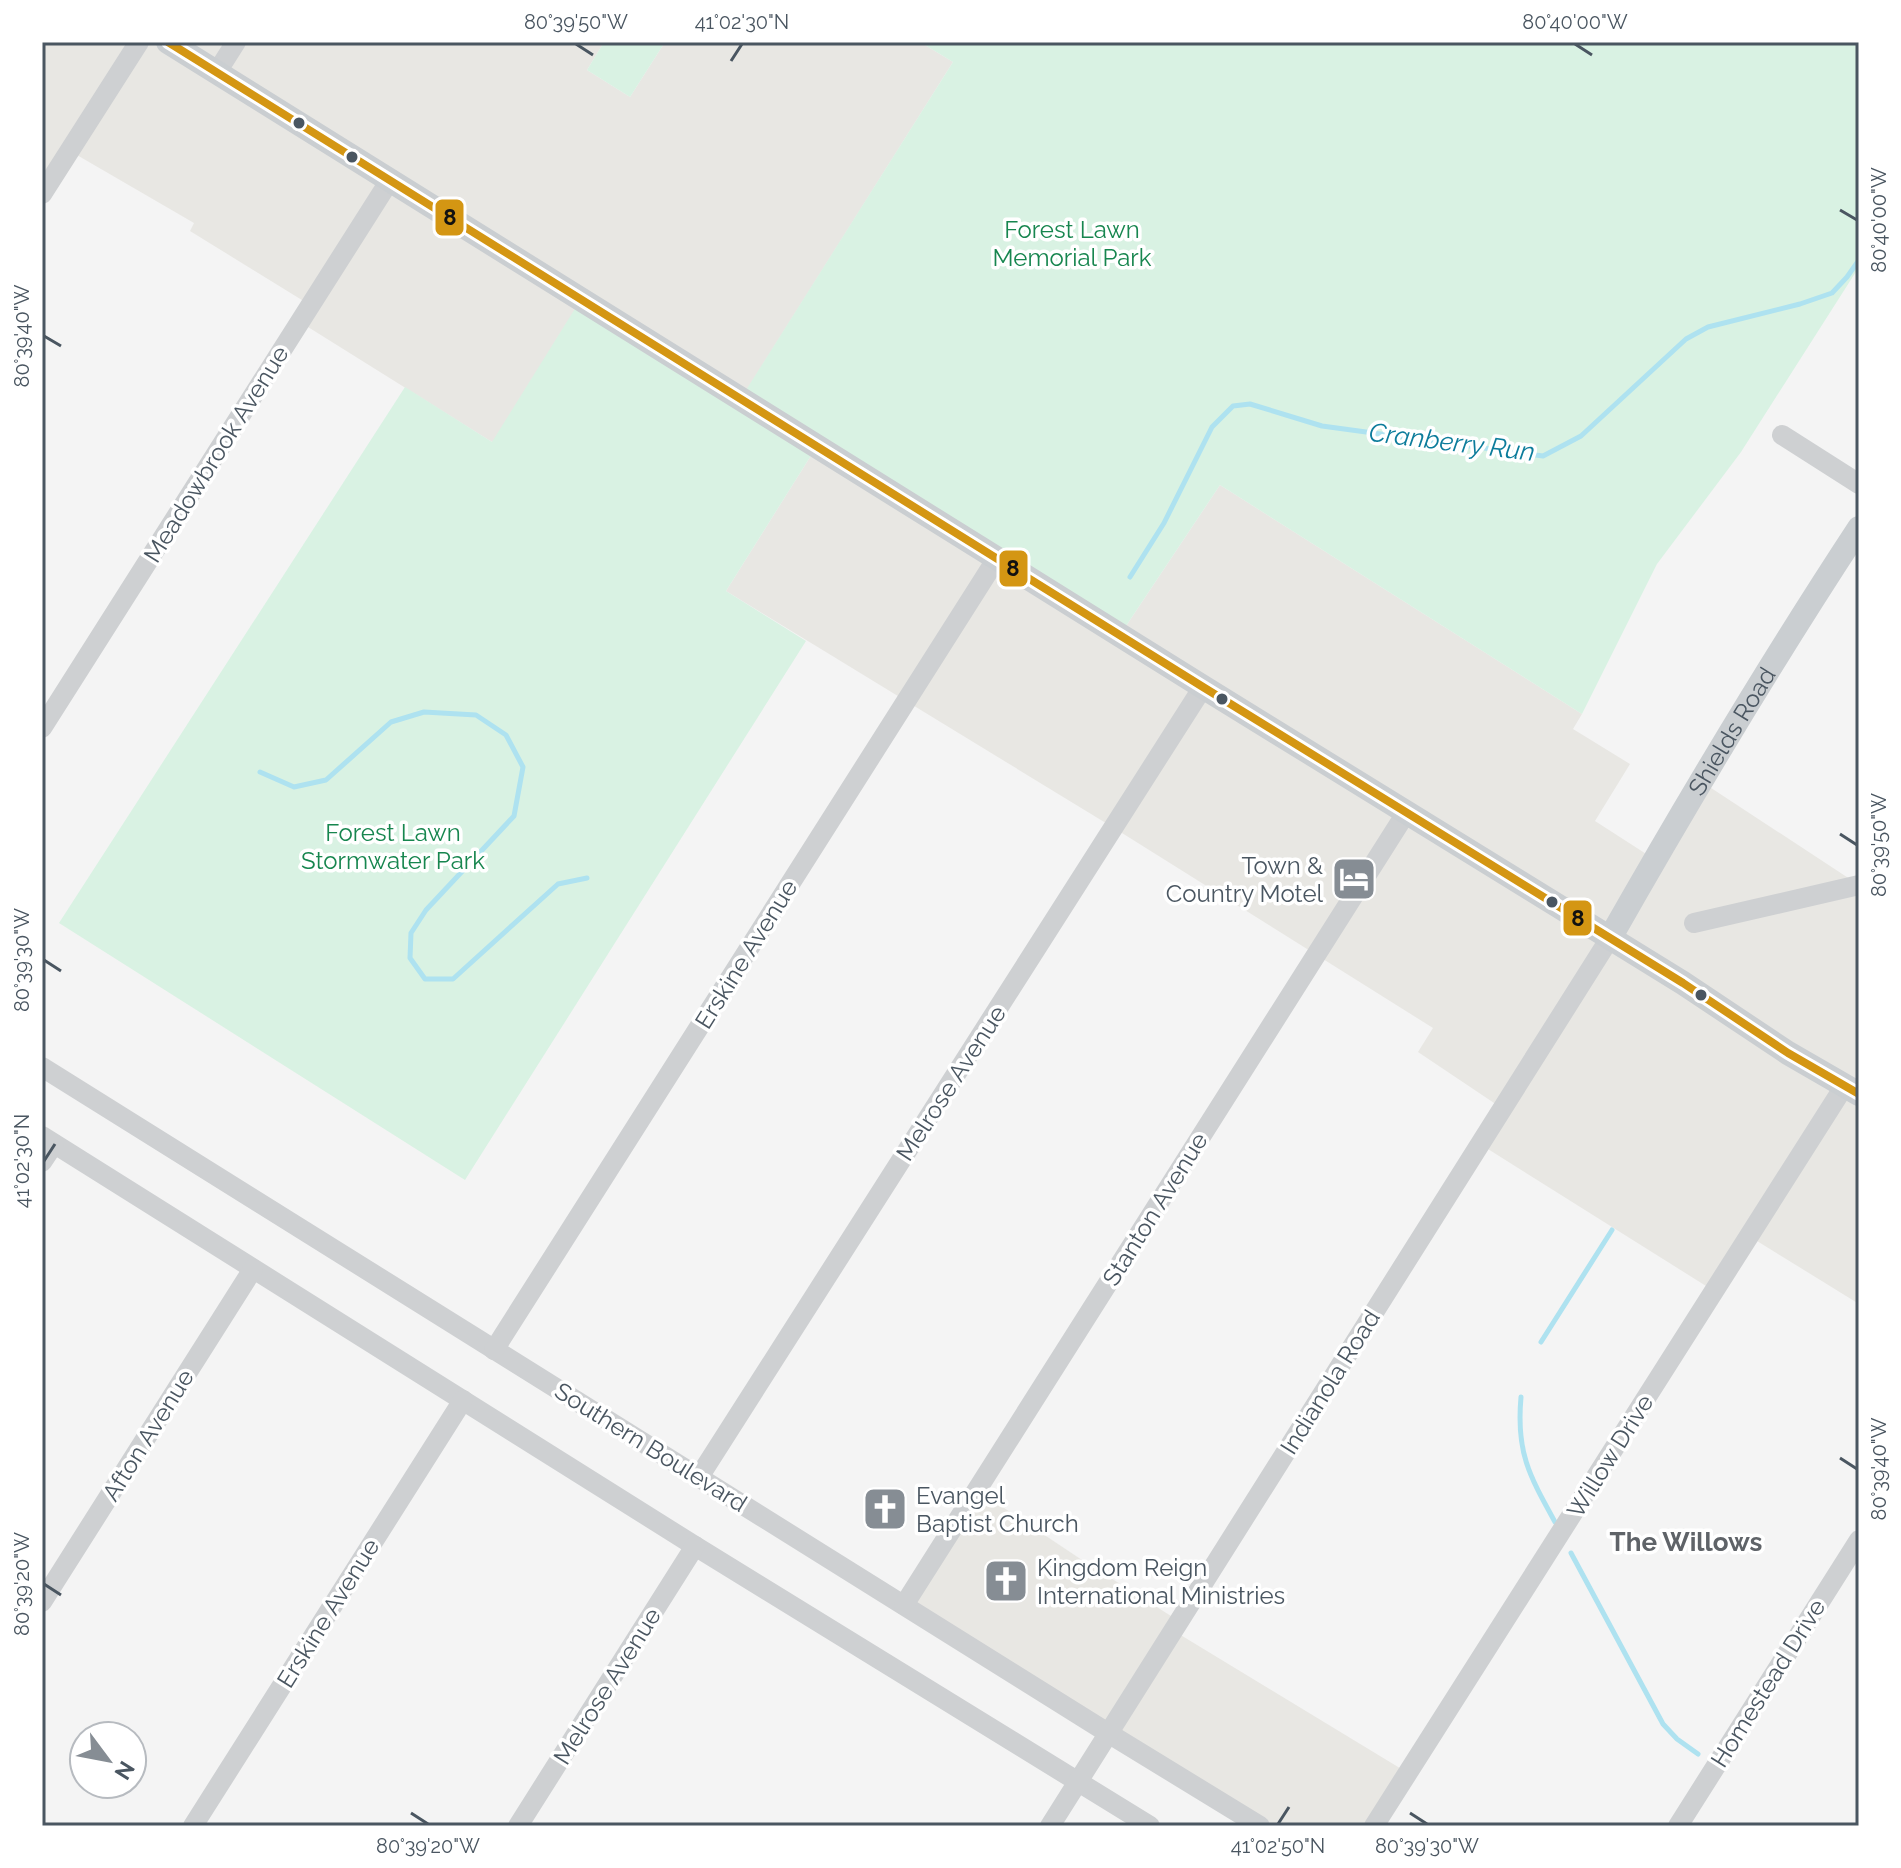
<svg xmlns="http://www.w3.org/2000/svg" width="1901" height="1868" font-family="Raleway,sans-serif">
<rect width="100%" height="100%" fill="#f4f4f4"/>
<g fill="#e8e7e3">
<polygon points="42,42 604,42 587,70 630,97 665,42 920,42 953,62 741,399 492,442 300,322 310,305 190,231 194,223 70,151 42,194"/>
<polygon points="817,446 1120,635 1220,485 1582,714 1573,729 1630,764 1595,821 1654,859 1702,782 1859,885 1859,1304 1749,1236 1714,1291 1480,1144 1503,1109 1418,1052 1433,1028 1114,828 726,591"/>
<polygon points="977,1490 1079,1558 1179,1621 1174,1631 1408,1773 1374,1826 1260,1826 904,1605"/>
</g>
<g fill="#d9f2e3">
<polygon points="604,42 665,42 630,97 587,70"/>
<polygon points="920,42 1859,42 1859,267 1741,452 1657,564 1582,714 1220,485 1120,635 817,446 726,591 806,641 465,1180 59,923 405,387 492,442 581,299 741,398 953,62"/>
</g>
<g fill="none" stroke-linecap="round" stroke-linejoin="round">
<g stroke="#aee2f0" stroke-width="5">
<polyline points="1130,577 1164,523 1212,427 1233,406 1250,404 1322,426 1543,456 1581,436 1686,339 1708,327 1800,304 1832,293 1847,277 1859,260"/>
<polyline points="260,772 294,787 326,780 391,722 424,712 476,715 506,735 523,767 514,816 426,910 411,933 410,958 425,979 453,979 558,884 587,878"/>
<polyline points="1541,1342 1612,1230"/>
<path d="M1521 1397C1516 1452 1529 1475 1555 1522"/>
<polyline points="1571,1553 1663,1724 1677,1739 1698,1754"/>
</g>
<g stroke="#ced0d2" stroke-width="20">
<polyline points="217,72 236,42"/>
<polyline points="42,194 139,42"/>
<polyline points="1782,435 1859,484"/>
<polyline points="42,728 390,180"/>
<polyline points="1694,923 1859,885"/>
<polyline points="42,1067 1108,1733 1260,1826"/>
<polyline points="42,1136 695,1546 1150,1826"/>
<polyline points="42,1162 54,1144"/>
<polyline points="494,1350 997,558"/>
<polyline points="699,1477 1203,687"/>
<polyline points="42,1602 253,1269"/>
<polyline points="904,1605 1406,813"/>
<polyline points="193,1826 463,1400"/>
<polyline points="518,1826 695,1546"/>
<polyline points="1050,1826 1610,938"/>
<polyline points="1374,1826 1845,1085"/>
<polyline points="1678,1826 1859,1540"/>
</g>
<g stroke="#caced1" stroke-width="24">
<polyline points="168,42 1203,687 1683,983 1788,1053 1859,1094"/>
<path id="s1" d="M1610 938C1689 799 1771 662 1859 528"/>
</g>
<g stroke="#fff" stroke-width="14">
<polyline id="bus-1" points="168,42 1203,687 1683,983 1788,1053 1859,1094"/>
</g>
<use href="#bus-1" stroke="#d49613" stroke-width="8"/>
</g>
<path fill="none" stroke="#4a5661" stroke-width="3" d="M576 44 593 55M1575 44 1592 55M731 61 742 44M1840 210 1857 220M44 336 61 346M1840 834 1857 845M44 960 61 971M44 1161 55 1144M1840 1458 1857 1469M44 1584 61 1595M411 1813 428 1824M1410 1813 1427 1824M1278 1824 1289 1807"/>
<defs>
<g id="hotel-square" transform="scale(2.3)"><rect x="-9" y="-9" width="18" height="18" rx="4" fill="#868d94" stroke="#fff"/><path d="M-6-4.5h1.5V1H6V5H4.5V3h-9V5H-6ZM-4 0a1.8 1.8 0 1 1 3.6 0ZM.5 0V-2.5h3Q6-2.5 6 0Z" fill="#fff"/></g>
<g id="church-square" transform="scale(2.3)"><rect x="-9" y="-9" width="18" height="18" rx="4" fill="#868d94" stroke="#fff"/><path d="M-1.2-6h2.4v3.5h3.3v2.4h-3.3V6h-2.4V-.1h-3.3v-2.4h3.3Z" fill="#fff"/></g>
</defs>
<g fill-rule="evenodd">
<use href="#hotel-square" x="1354" y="879"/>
<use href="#church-square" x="885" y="1509"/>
<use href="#church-square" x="1006" y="1581"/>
</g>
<g fill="#4a5661" stroke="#fff" stroke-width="3">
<circle cx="299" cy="123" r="7"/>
<circle cx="352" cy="157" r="7"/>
<circle cx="1222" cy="699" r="7"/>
<circle cx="1552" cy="902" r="7"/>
<circle cx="1701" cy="995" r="7"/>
</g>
<g text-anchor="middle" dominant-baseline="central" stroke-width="7" stroke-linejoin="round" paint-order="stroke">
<g font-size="24" fill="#17864f" stroke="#fff">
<text x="1072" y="229">Forest Lawn<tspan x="1072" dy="28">Memorial Park</tspan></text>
<text x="393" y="832">Forest Lawn<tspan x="393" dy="28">Stormwater Park</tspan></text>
</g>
<g font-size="24" fill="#4a5661" stroke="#fff">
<text transform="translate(216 454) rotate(-58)">Meadowbrook Avenue</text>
<text stroke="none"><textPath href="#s1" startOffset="240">Shields Road</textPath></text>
<text transform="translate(746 954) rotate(-58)">Erskine Avenue</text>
<text transform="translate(951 1083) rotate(-57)">Melrose Avenue</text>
<text transform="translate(1155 1209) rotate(-58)">Stanton Avenue</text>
<text transform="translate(1330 1382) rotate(-58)">Indianola Road</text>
<text transform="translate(148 1435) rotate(-58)">Afton Avenue</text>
<text transform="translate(651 1447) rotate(32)">Southern Boulevard</text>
<text transform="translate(1610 1456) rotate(-58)">Willow Drive</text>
<text transform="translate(328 1613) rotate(-58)">Erskine Avenue</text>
<text transform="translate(1768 1683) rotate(-58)">Homestead Drive</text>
<text transform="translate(607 1686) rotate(-58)">Melrose Avenue</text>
</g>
<g font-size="24" fill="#4a5661" stroke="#fff" text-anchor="start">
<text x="1323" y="865" text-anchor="end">Town &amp;<tspan x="1323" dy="28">Country Motel</tspan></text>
<text x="916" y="1495">Evangel<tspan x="916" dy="28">Baptist Church</tspan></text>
<text x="1037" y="1567">Kingdom Reign<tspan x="1037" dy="28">International Ministries</tspan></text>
</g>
<g font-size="26" font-style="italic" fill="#0c7c9b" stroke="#fff">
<text transform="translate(1452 442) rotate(7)">Cranberry Run</text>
</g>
<g font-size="26" font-weight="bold" fill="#5f6368" stroke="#fff">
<text x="1686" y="1542">The Willows</text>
</g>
</g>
<g stroke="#fff" stroke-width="3">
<rect x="434" y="198" width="31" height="39" rx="8" fill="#d49613"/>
<rect x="998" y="549" width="31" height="39" rx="8" fill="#d49613"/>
<rect x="1562" y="899" width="31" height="38" rx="8" fill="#d49613"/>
</g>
<g font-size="22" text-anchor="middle" font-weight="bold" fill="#111">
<text x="450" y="225">8</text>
<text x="1013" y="576">8</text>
<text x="1578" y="926">8</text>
</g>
<rect width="1901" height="1868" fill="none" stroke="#ffffff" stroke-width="88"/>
<g transform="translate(108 1760) rotate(122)"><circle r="38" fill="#ffffff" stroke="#b7bbc0" stroke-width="2"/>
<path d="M0-6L14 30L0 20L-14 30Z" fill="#868d94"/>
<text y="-12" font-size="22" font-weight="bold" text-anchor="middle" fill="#4a5661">N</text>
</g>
<rect x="44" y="44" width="1813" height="1780" fill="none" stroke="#4a5661" stroke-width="3"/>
<g font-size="20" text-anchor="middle" fill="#4a5661">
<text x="576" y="29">80°39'50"W</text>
<text x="742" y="29">41°02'30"N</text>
<text x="1575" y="29">80°40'00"W</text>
<text transform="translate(1879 220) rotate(-90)" y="7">80°40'00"W</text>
<text transform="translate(22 336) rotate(-90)" y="7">80°39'40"W</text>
<text transform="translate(1879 845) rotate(-90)" y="7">80°39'50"W</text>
<text transform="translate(22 960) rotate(-90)" y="7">80°39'30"W</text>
<text transform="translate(22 1161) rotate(-90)" y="7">41°02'30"N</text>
<text transform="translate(1879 1469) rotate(-90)" y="7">80°39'40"W</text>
<text transform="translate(22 1584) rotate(-90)" y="7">80°39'20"W</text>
<text x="428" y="1853">80°39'20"W</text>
<text x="1278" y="1853">41°02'50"N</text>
<text x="1427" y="1853">80°39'30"W</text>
</g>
</svg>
